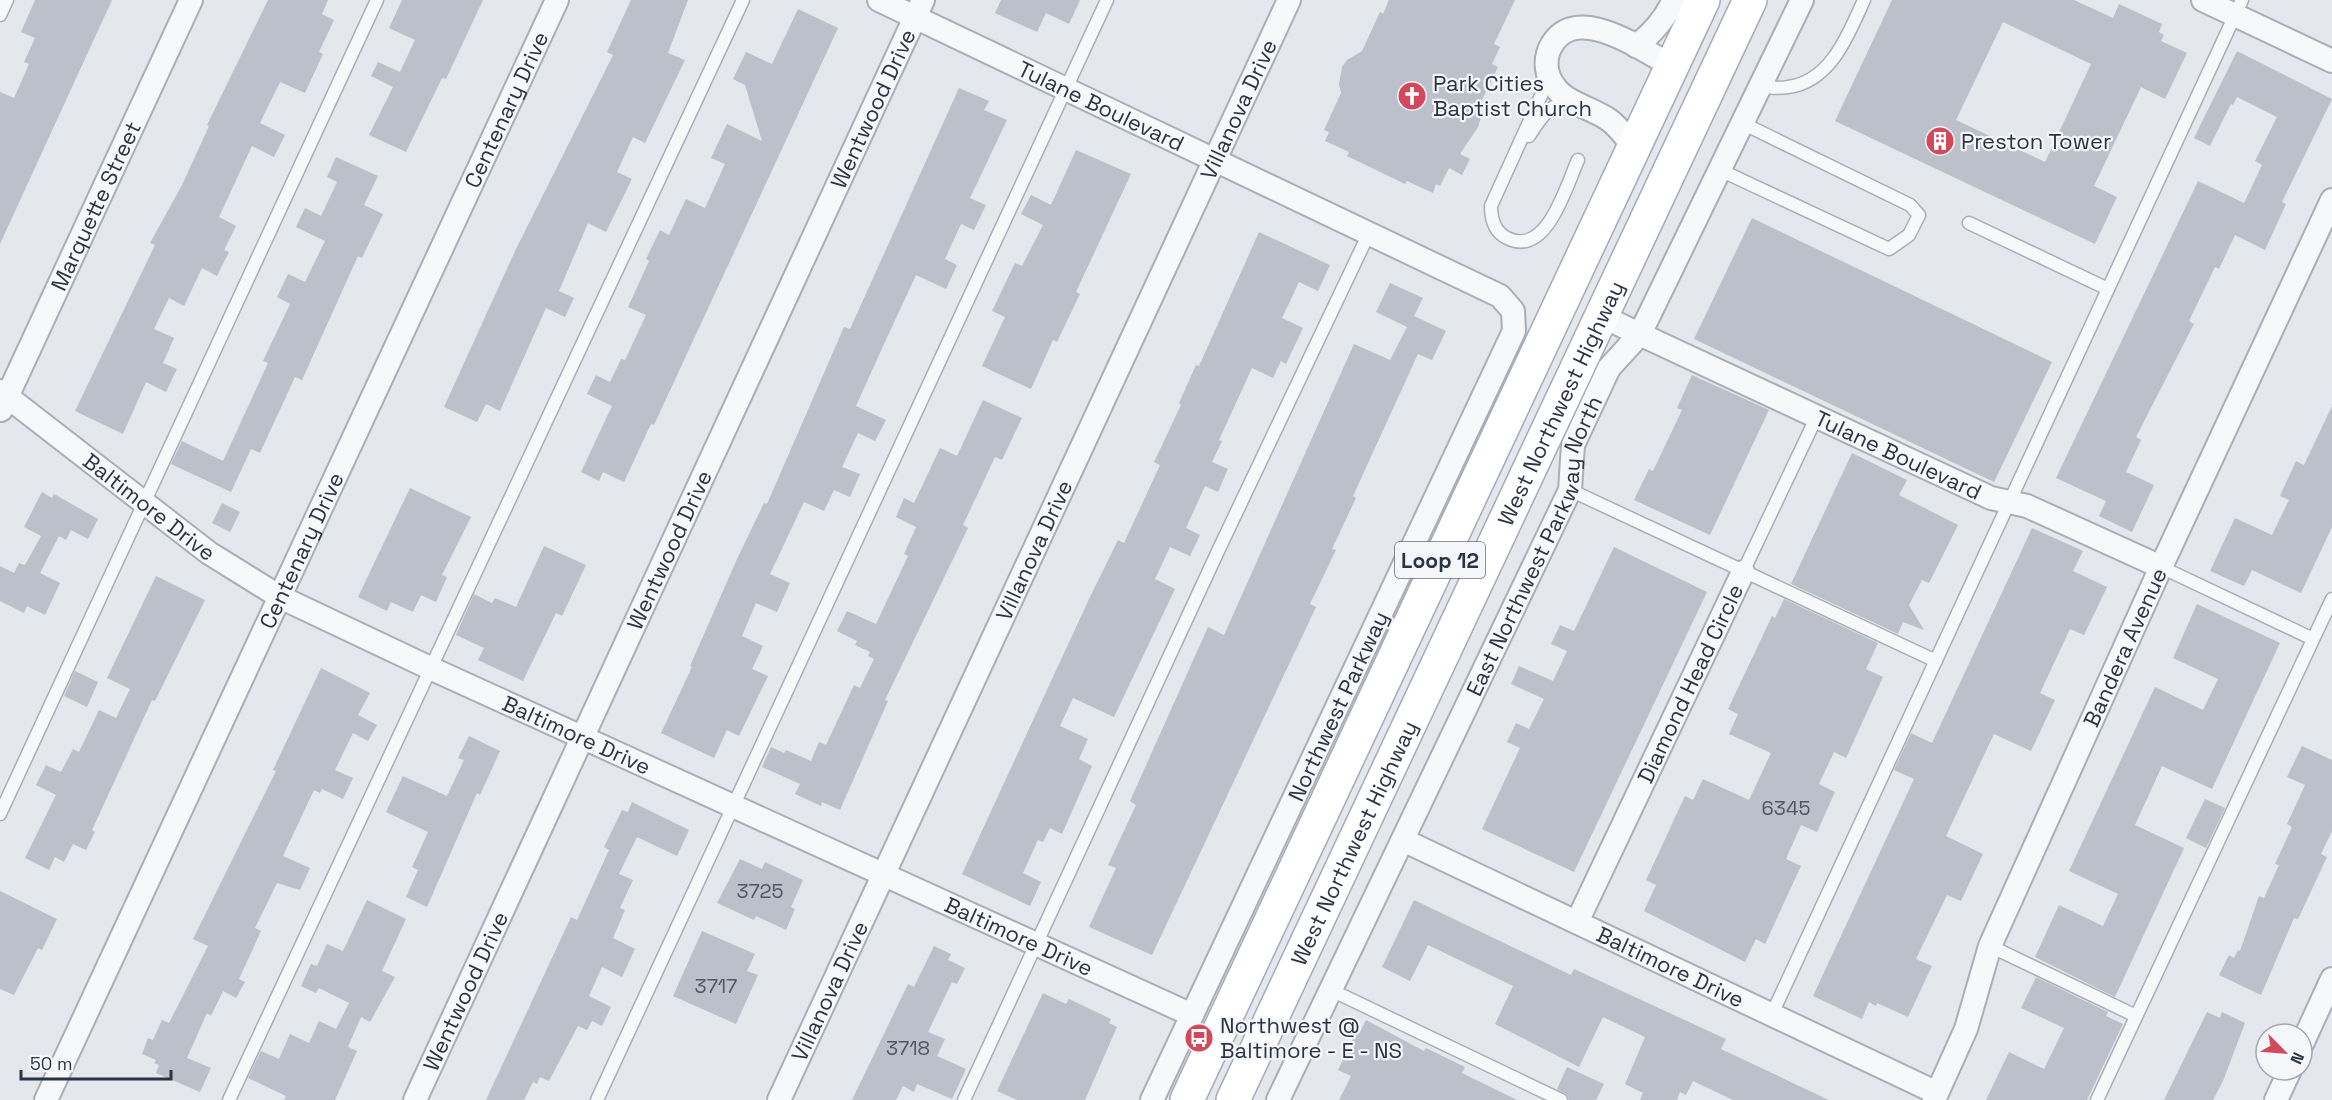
<svg xmlns="http://www.w3.org/2000/svg" width="2332" height="1100" font-family="'Space Grotesk',sans-serif">
<rect width="100%" height="100%" fill="#e4e7ec"/>
<g fill="#bbc0ca" fill-rule="evenodd">
<polygon points="35,0 112,0 0,244 0,92 14,98 29,64 24,62 35,38 21,32"/>
<polygon points="268,0 328,0 322,14 334,20 319,52 323,54 305,93 280,82 260,123 285,135 274,157 252,146 219,217 236,226 224,250 229,252 217,276 202,268 184,306 169,298 154,329 174,338 163,363 177,369 166,392 146,382 123,434 75,411 155,245 150,243 182,185 209,126 207,125"/>
<polygon points="402,0 483,0 446,79 442,78 406,152 369,135 393,87 371,76 378,62 400,72 415,40 389,28"/>
<polygon points="631,0 688,0 668,53 685,60 645,143 633,137 617,172 632,179 606,232 588,223 559,291 574,298 565,317 546,308 500,411 486,404 477,422 444,407 515,251 613,55 607,52"/>
<polygon points="1001,0 1080,0 1069,24 1046,13 1037,32 995,13"/>
<polygon points="1389,0 1515,0 1494,44 1500,47 1492,64 1498,67 1482,100 1482,114 1478,127 1460,154 1470,159 1462,175 1449,168 1440,186 1436,184 1433,193 1407,181 1405,184 1347,156 1349,152 1325,141 1329,132 1324,130 1341,93 1339,84 1342,67 1347,60 1362,51 1380,12 1383,14"/>
<path d="M1892 0H2074L2113 18 2119 4 2162 24 2159 32 2164 35 2161 41 2187 53 2165 99 2141 87 2094 186 2117 197 2095 244 1835 121ZM2003 22 2091 64 2045 162 1956 120Z"/>
<polygon points="798,9 838,28 654,425 651,424 624,482 603,472 599,481 581,472 612,406 587,394 596,375 610,382 621,359 625,360 646,315 628,307 649,261 646,259 660,230 669,235 686,199 705,208 725,164 711,158 727,124 762,141 745,85 733,79 746,52 772,64"/>
<polygon points="2237,51 2332,99 2282,202 2286,204 2265,250 2235,235 2219,269 2215,267 2189,321 2194,324 2136,437 2141,440 2126,472 2154,485 2132,532 2099,516 2106,501 2056,478 2198,181 2244,203 2262,165 2255,161 2277,117 2237,97 2233,105 2231,104 2210,146 2194,138"/>
<polygon points="959,88 989,101 984,110 1007,120 970,198 986,205 974,230 961,224 945,259 957,265 946,289 916,275 884,344 856,406 886,420 875,441 858,433 842,467 860,474 850,497 834,490 824,511 804,502 770,574 790,583 777,612 756,603 742,636 763,646 752,669 768,676 739,736 727,730 714,758 661,733 692,667 690,666 737,559 764,503 767,504 844,327 850,329"/>
<polygon points="1076,150 1131,174 1076,292 1080,294 1057,342 1053,340 1031,389 982,366 1005,317 992,311 1015,263 1022,266 1043,225 1021,214 1031,195 1051,205"/>
<polygon points="336,157 378,176 364,205 383,214 362,258 358,256 302,380 295,377 260,453 251,449 231,492 171,464 182,441 223,461 268,363 263,361 290,304 277,297 288,274 305,282 325,241 296,227 305,208 321,216 337,182 327,177"/>
<polygon points="1752,218 2052,362 1994,482 1694,339"/>
<polygon points="1259,232 1330,265 1318,291 1299,282 1282,318 1303,328 1286,364 1281,361 1273,378 1252,368 1219,440 1222,441 1212,462 1228,469 1218,492 1205,486 1186,528 1200,535 1190,556 1170,547 1155,579 1175,589 1114,717 1073,698 1060,726 1088,739 1079,759 1092,766 1062,834 1050,828 1043,842 1038,840 1023,873 1041,882 1030,906 962,874 1089,599 1118,540 1124,543 1160,465 1154,462 1181,405 1179,403 1196,365 1199,366"/>
<polygon points="1390,283 1423,298 1414,316 1446,331 1432,360 1418,354 1353,496 1356,498 1332,549 1336,550 1310,604 1316,607 1152,955 1089,927 1116,868 1108,865 1136,805 1130,801 1208,627 1224,635 1354,344 1390,360 1407,327 1376,312"/>
<polygon points="1692,375 1769,410 1710,535 1634,500 1649,469 1653,471 1682,410 1677,408"/>
<polygon points="983,400 1022,418 1002,460 995,457 963,525 968,528 885,700 888,701 840,810 822,802 821,806 795,794 800,784 762,767 771,747 784,753 786,750 811,761 819,742 826,745 854,685 860,688 874,659 868,656 870,652 855,645 857,641 837,631 847,611 876,624 908,556 904,554 916,527 896,517 904,498 914,503 940,448 957,456"/>
<polygon points="2332,406 2332,527 2301,593 2252,570 2244,586 2210,571 2235,518 2272,535 2289,500 2280,496 2296,461 2304,465"/>
<polygon points="1852,453 1907,480 1899,495 1958,525 1929,583 1922,580 1909,605 1924,630 1903,622 1898,634 1791,584"/>
<polygon points="410,488 471,517 442,575 447,577 436,602 421,595 413,612 391,602 387,611 358,597"/>
<polygon points="42,492 52,498 54,494 98,519 88,539 71,530 66,540 59,536 40,573 60,583 45,615 27,606 24,613 0,601 0,566 14,573 19,563 25,565 41,536 24,527"/>
<polygon points="222,503 240,512 230,532 212,523"/>
<polygon points="2032,528 2083,551 2073,571 2107,587 2084,635 2070,629 2040,693 2055,700 2031,751 1994,734 1946,836 1983,854 1961,901 1947,895 1916,959 1932,966 1908,1017 1877,1003 1876,1006 1869,1002 1862,1019 1813,996 1914,779 1894,770 1911,733 1932,743"/>
<polygon points="544,546 586,565 562,616 556,613 523,681 478,660 484,648 456,635 474,594 492,603 495,598 516,607"/>
<polygon points="1614,547 1707,592 1574,872 1482,829 1520,748 1507,742 1516,723 1529,729 1544,699 1511,684 1519,666 1553,681 1567,651 1551,644 1560,625 1574,631"/>
<polygon points="156,576 205,600 155,701 152,700 92,830 95,832 86,850 73,844 64,862 55,857 49,870 25,858 56,795 36,785 46,765 61,772 73,749 79,752 99,710 116,718 130,689 107,678"/>
<polygon points="1784,599 1878,643 1866,669 1883,677 1846,758 1834,752 1819,784 1835,792 1817,832 1801,825 1786,859 1801,866 1765,944 1756,939 1745,962 1644,911 1656,885 1646,880 1685,796 1693,800 1703,779 1749,800 1771,753 1729,734 1738,714 1728,709 1772,616 1775,618"/>
<polygon points="2197,604 2280,643 2212,789 2162,766 2135,825 2184,848 2115,997 2035,957 2059,905 2103,926 2118,894 2069,871 2155,687 2203,710 2218,679 2173,658"/>
<polygon points="321,668 370,693 358,715 377,725 368,741 353,733 335,770 353,778 343,799 322,789 320,793 314,790 283,856 310,868 300,890 277,883 255,928 261,931 239,979 245,982 236,998 223,991 211,1016 207,1013 187,1058 211,1068 200,1092 156,1073 159,1065 154,1063 156,1060 142,1054 148,1038 153,1040 162,1020 169,1023 208,946 193,939 276,771 273,770"/>
<polygon points="75,671 98,682 87,707 64,696"/>
<polygon points="469,736 500,751 480,795 477,793 427,907 406,897 418,870 412,867 428,832 386,812 403,776 447,796 464,760 458,758"/>
<polygon points="2302,746 2332,760 2332,831 2321,854 2327,857 2298,919 2294,918 2261,995 2219,975 2229,955 2234,958 2238,950 2240,951 2259,896 2264,898 2279,865 2275,864 2292,827 2287,824 2305,785 2287,777"/>
<polygon points="2205,799 2225,808 2206,848 2186,838"/>
<polygon points="632,802 689,830 677,856 637,837 619,874 633,880 620,908 625,910 613,938 635,949 622,977 602,967 589,996 611,1007 602,1026 592,1021 587,1030 578,1026 549,1081 540,1077 537,1084 533,1082 524,1100 486,1100 571,917 577,920 609,850 604,847 622,810 628,812"/>
<polygon points="740,859 762,869 765,862 803,880 791,907 795,909 786,930 756,916 754,920 717,903"/>
<polygon points="0,891 57,919 42,950 38,948 14,995 0,989"/>
<polygon points="367,900 406,919 382,971 395,977 370,1022 361,1017 348,1047 357,1051 335,1100 284,1100 286,1096 248,1078 261,1051 279,1059 290,1034 309,1043 319,1021 336,1029 349,1003 319,988 316,993 301,986 311,964 317,966 327,944 343,951"/>
<polygon points="1414,900 1571,975 1574,969 1726,1039 1721,1049 1829,1100 1733,1100 1693,1081 1686,1095 1680,1092 1677,1100 1640,1100 1643,1093 1625,1084 1645,1037 1603,1017 1579,1067 1495,1024 1513,986 1428,945 1410,981 1382,967"/>
<polygon points="702,931 755,954 747,971 758,975 736,1024 673,996"/>
<polygon points="934,946 951,954 948,960 965,968 957,984 952,982 928,1032 945,1039 937,1056 966,1069 952,1099 917,1084 914,1092 903,1086 896,1100 852,1100 908,984 914,987"/>
<polygon points="2036,977 2108,1012 2106,1016 2123,1024 2087,1100 1986,1100 2009,1052 2044,1069 2064,1028 2021,1008"/>
<polygon points="1043,993 1066,1004 1069,999 1111,1019 1109,1023 1117,1027 1085,1100 1017,1100 997,1091"/>
<polygon points="2207,1012 2220,1018 2222,1012 2245,1023 2223,1081 2213,1100 2164,1100"/>
<polygon points="1366,1020 1424,1051 1426,1048 1465,1067 1462,1073 1517,1100 1339,1100 1351,1076 1338,1070 1357,1031 1360,1032"/>
<polygon points="1567,1067 1604,1084 1596,1100 1569,1100 1567,1095 1557,1089"/>
</g>
<g fill="none" stroke-linecap="round" stroke-linejoin="round">
<g stroke="#a9aeb7" stroke-width="15">
<g id="service">
<polyline points="0,15 7,0"/>
<path d="M1549 78 1491 206C1491 220 1495 232 1507 238 1547 258 1566 186 1578 160"/>
<path d="M1760 87C1769 87 1779 89 1788 87 1831 82 1849 33 1864 0"/>
<path d="M1529 136C1540 119 1549 103 1571 102"/>
<polyline points="1720,170 1889,249 1909,235 1919,215 1910,205 1742,123"/>
<polyline points="1969,223 2108,289"/>
<polyline points="1570,490 1936,661"/>
<polyline points="2161,567 2313,639"/>
<polyline points="1743,572 1817,416"/>
<polyline points="0,814 377,0"/>
<polyline points="1990,946 2136,1016"/>
<polyline points="1331,990 1561,1100"/>
<polyline points="1772,1014 2242,0"/>
<polyline points="229,1100 743,0"/>
<polyline points="597,1100 1107,0"/>
<polyline points="964,1100 1219,549 1369,233"/>
<polyline points="2097,1100 2332,599"/>
</g>
</g>
<g stroke="#a9aeb7" stroke-width="26">
<g id="minor">
<path id="s1" d="M879 0 1500 296 1513 311 1514 331 1152 1100"/>
<polyline points="2203,0 2332,61"/>
<path d="M1636 46C1653 33 1664 20 1674 0"/>
<path d="M1634 147C1626 138 1619 127 1609 120 1593 108 1567 104 1555 87 1546 76 1544 61 1550 48 1574 0 1640 49 1672 66"/>
<path id="s2" d="M1601 316 1991 498 2027 506 2161 567"/>
<path id="s3" d="M0 391 209 553 280 597 430 668 1192 1015"/>
<path id="s4" d="M1 410 191 0"/>
<path id="s5" d="M1403 840 1937 1093"/>
<path id="s6" d="M1577 922 1743 572"/>
<polyline points="2302,1044 2332,979"/>
<path id="s7" d="M46 1100 557 0"/>
<path id="s8" d="M415 1100 923 0"/>
<path id="s9" d="M779 1100 1289 0"/>
<path id="s10" d="M1278 1100 1570 490 1573 445 1609 368 1640 334 1802 0"/>
<path id="s11" d="M1934 1100 1966 1029 1990 946 2161 567 2332 200"/>
<polyline points="2276,1100 2290,1070"/>
</g>
</g>
<g stroke="#a3abb8" stroke-width="36">
<g id="primary">
<polyline points="1187,1100 1703,0"/>
<path id="s12" d="M1233 1100 1750 0"/>
</g>
</g>
<use href="#service" stroke="#f7f8fa" stroke-width="12"/>
<use href="#minor" stroke="#f7f8fa" stroke-width="22"/>
<use href="#primary" stroke="#fff" stroke-width="33"/>
</g>
<defs>
<g id="church-disc" transform="scale(1.5)"><circle r="9.5" fill="#d1495b" stroke="#f4f6f9"/><path d="M-1.2-6h2.4v3.5h3.3v2.4h-3.3V6h-2.4V-.1h-3.3v-2.4h3.3Z" fill="#fff"/></g>
<g id="building-disc" transform="scale(1.5)"><circle r="9.5" fill="#d1495b" stroke="#f4f6f9"/><path d="M-4-6H4V6H1V3H-1V6H-4ZM-2.5-4.3h1.7v1.8h-1.7ZM.8-4.3h1.7v1.8H.8ZM-2.5-1h1.7V.8h-1.7ZM.8-1h1.7V.8H.8Z" fill="#fff"/></g>
<g id="bus-disc" transform="scale(1.5)"><circle r="9.5" fill="#d1495b" stroke="#f4f6f9"/><path d="M-5-6H5V4H4V6H2V4H-2V6H-4V4H-5ZM-3.5-4V0h7V-4ZM-3.5 1.2v1.5H-2V1.2ZM2 1.2v1.5H3.5V1.2Z" fill="#fff"/></g>
</defs>
<g fill-rule="evenodd">
<use href="#church-disc" x="1412" y="96"/>
<use href="#building-disc" x="1940" y="141"/>
<use href="#bus-disc" x="1199" y="1038"/>
</g>
<g text-anchor="middle" dominant-baseline="central" stroke-width="4.5" stroke-linejoin="round" paint-order="stroke">
<g font-size="20" fill="#4f5766">
<text x="1786" y="808">6345</text>
<text x="760" y="891">3725</text>
<text x="716" y="986">3717</text>
<text x="908" y="1048">3718</text>
</g>
<rect fill="#f4f6f9" stroke="#676e7b" stroke-width="1.5" x="1395" y="542" width="90" height="36" rx="4.5"/>
<g font-size="21" font-weight="bold" fill="#2b3445">
<text x="1440" y="560">Loop 12</text>
</g>
<g font-size="22" fill="#2b3445" stroke="#f4f6f9" text-anchor="start">
<text x="1433" y="83">Park Cities<tspan x="1433" dy="25">Baptist Church</tspan></text>
<text x="1961" y="141">Preston Tower</text>
<text x="1220" y="1025">Northwest @<tspan x="1220" dy="25">Baltimore - E - NS</tspan></text>
</g>
<g font-size="22" fill="#2b3445" stroke="#f4f6f9">
<text stroke="none"><textPath href="#s1" startOffset="246">Tulane Boulevard</textPath></text>
<text stroke="none"><textPath href="#s7" startOffset="1092">Centenary Drive</textPath></text>
<text stroke="none"><textPath href="#s8" startOffset="1092">Wentwood Drive</textPath></text>
<text stroke="none"><textPath href="#s9" startOffset="1092">Villanova Drive</textPath></text>
<text stroke="none"><textPath href="#s4" startOffset="225">Marquette Street</textPath></text>
<text stroke="none"><textPath href="#s12" startOffset="770">West Northwest Highway</textPath></text>
<text stroke="none"><textPath href="#s2" startOffset="328">Tulane Boulevard</textPath></text>
<text stroke="none"><textPath href="#s3" startOffset="189">Baltimore Drive</textPath></text>
<text stroke="none"><textPath href="#s10" startOffset="612">East Northwest Parkway North</textPath></text>
<text stroke="none"><textPath href="#s7" startOffset="606">Centenary Drive</textPath></text>
<text stroke="none"><textPath href="#s8" startOffset="606">Wentwood Drive</textPath></text>
<text stroke="none"><textPath href="#s9" startOffset="606">Villanova Drive</textPath></text>
<text stroke="none"><textPath href="#s11" startOffset="492">Bandera Avenue</textPath></text>
<text stroke="none"><textPath href="#s6" startOffset="264">Diamond Head Circle</textPath></text>
<text transform="translate(1338 706) rotate(-65)">Northwest Parkway</text>
<text stroke="none"><textPath href="#s3" startOffset="675">Baltimore Drive</textPath></text>
<text stroke="none"><textPath href="#s12" startOffset="284">West Northwest Highway</textPath></text>
<text stroke="none"><textPath href="#s3" startOffset="1161">Baltimore Drive</textPath></text>
<text stroke="none"><textPath href="#s5" startOffset="296">Baltimore Drive</textPath></text>
<text stroke="none"><textPath href="#s8" startOffset="120">Wentwood Drive</textPath></text>
<text stroke="none"><textPath href="#s9" startOffset="120">Villanova Drive</textPath></text>
</g>
</g>
<g transform="translate(2284 1052) rotate(115)"><circle r="28" fill="#f4f6f9" stroke="#a4a8b1" stroke-width="1.5"/>
<path d="M0-4.5L10 22L0 15L-10 22Z" fill="#d1495b"/>
<text y="-9" font-size="16" font-weight="bold" text-anchor="middle" fill="#2b3445">N</text>
</g>
<path d="M21 1070v9h150v-9" fill="none" stroke="#2b3445" stroke-width="3"/>
<text x="30" y="1070" font-size="18" fill="#2b3445" stroke="#f4f6f9" stroke-width="4.5" paint-order="stroke">50 m</text>
</svg>
